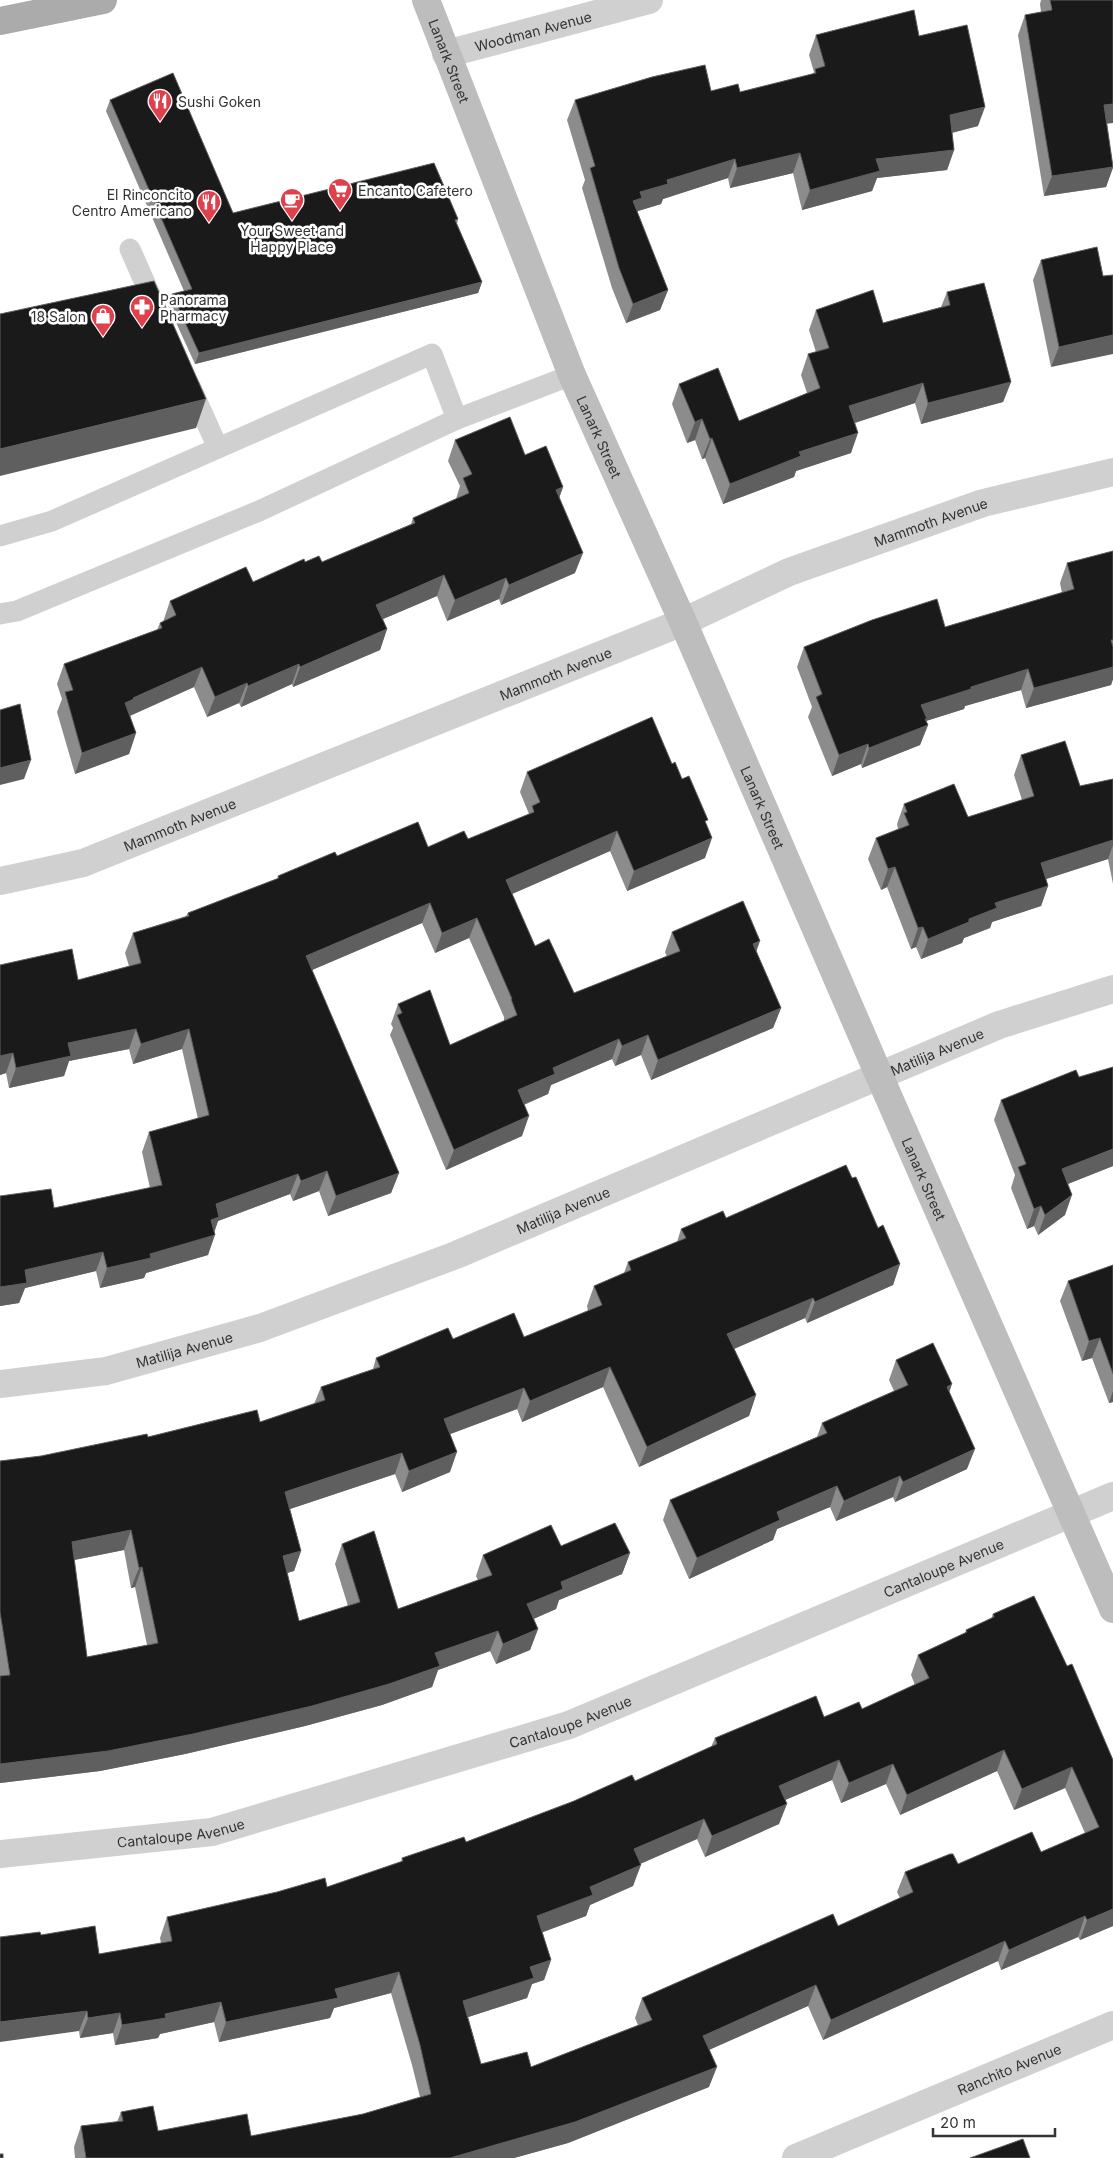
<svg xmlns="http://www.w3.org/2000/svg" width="1113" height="2158" font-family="Inter,sans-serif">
<rect width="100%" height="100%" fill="#fff"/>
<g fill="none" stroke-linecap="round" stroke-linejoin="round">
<g stroke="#d0d0d0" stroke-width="21">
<polyline points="130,249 156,308"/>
<polyline points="190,386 218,448"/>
<polyline points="0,536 52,521 432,354 457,419"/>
<polyline points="0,614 17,611 259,511 457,419 572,375"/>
</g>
<g stroke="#d0d0d0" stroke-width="28">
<path id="s1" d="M446 54 649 0"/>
<path id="s2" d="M0 881 83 863 683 622 789 572 983 503 1113 472"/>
<path id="s3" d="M0 1384 106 1371 260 1328 456 1255 999 1025 1113 989"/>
<path id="s4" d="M0 1854 212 1832 569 1725 1113 1496"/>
<path id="s5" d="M796 2158 1113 2025"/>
</g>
<path stroke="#bdbdbd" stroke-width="28" id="s6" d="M426 0 572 375 683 622 879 1075 1113 1609"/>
<polyline stroke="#ababab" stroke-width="28" points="0,21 103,0"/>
</g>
<g fill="#8c8c8c" fill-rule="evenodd">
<polygon points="1041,0 1113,0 1107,124 1113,168 1106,187 1044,196 1018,35 1025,15 1041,12 1040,4"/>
<polygon points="816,35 919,36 978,126 952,133 954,150 947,170 877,178 872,191 802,210 793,173 730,188 728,178 663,199 661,204 638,211 637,212 668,290 660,310 626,323 612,288 582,188 585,180 567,120 575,100 711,91 740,92 813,74 814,72 809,55"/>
<polygon points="110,100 233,213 458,219 457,224 482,282 478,293 195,364 168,305 172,294 184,291 106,111"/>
<polygon points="1041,260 1103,276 1051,367 1033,280"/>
<polygon points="947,292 1011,382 1003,402 921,424 915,403 855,423 851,453 796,471 794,477 723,504 705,458 702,459 695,440 687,443 672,404 679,384 739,421 807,393 801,375 808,354 816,352 809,330 816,310 883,323 941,307"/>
<polygon points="455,440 525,455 563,487 559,498 575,573 501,605 499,599 447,621 437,596 383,619 387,629 380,650 293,687 292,684 241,707 239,703 207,717 194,687 130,716 136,733 129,754 75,774 57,712 62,699 57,684 64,664 157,630 160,623 163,622 170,601 253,582 305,562 322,562 411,524 413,518 456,499 460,486 448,461"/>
<polygon points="1113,551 1113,679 1111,685 1026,708 1021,690 965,706 964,709 926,721 928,725 920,745 862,768 861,764 832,776 808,717 812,707 797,667 804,647 945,627 1062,593 1060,583 1067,563"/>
<polygon points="1021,755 1080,786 1113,779 1113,884 1108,859 1046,879 1048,886 1041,906 992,922 990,928 964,938 962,943 921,959 916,947 911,949 887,887 881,890 868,859 876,838 898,829 897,824 904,804 968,817 1022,800 1014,775"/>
<polygon points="672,764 682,779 706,824 705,858 627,891 610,851 512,894 535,946 574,993 667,957 665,952 672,932 756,951 781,1008 773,1028 651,1080 641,1055 615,1066 612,1059 551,1085 548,1094 524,1105 522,1136 446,1170 390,1035 393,1028 391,1024 398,1004 450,1045 504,1021 504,1017 469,938 435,953 422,923 312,970 399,1173 391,1193 328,1216 319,1191 293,1201 290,1194 218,1221 214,1232 208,1255 146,1273 144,1278 100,1288 96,1271 25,1288 19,1303 0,1306 54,1208 150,1188 142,1152 149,1132 198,1119 182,1049 133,1064 129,1049 69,1061 64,1076 9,1088 6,1073 0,1075 0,965 78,980 129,966 125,953 133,933 186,916 188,913 277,879 278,876 337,856 428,847 468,839 529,814 520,792 527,772"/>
<polygon points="1001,1100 1113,1166 1068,1184 1065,1215 1038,1235 1034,1226 1027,1229 1011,1188 1015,1175 994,1120"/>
<path d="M852 1178 878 1228 900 1264 893 1285 807 1323 805 1318 734 1349 756 1395 749 1416 639 1467 603 1387 522 1422 517 1409 450 1434V1472L402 1492 395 1474 290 1509 301 1551 294 1571 287 1573 299 1621 348 1606 335 1564 342 1544 398 1609 478 1580 476 1576 483 1555 561 1546 630 1553 622 1574 559 1600 556 1609 533 1619 538 1629 530 1650 496 1664 490 1651 438 1670 432 1687 382 1705 305 1726 185 1754 100 1771 0 1783V1461L41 1456 148 1437 260 1422 314 1404 321 1387 373 1369 376 1358 453 1339 524 1337 588 1311 587 1306 594 1286 624 1273 628 1262 677 1242 681 1229 726 1218ZM124 1550 131 1588 135 1587 147 1645 87 1657 74 1560Z"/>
<polygon points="1113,1265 1113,1402 1109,1403 1092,1358 1082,1361 1060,1301 1068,1281"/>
<polygon points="896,1360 949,1393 967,1469 895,1502 893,1497 836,1521 830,1507 777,1529 773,1540 689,1579 663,1520 670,1500 817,1437 822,1423 894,1391 889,1380"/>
<path d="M993 1614 1113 1760V1926L1080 1940 1078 1937 1001 1970 998 1961 823 2040 808 2006 709 2050V2087L568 2143 514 2158H75L74 2147 81 2126 117 2122 121 2112 158 2131 251 2136 363 2114 420 2097 412 2065 391 1993 334 2008 330 2018 219 2042 214 2022 160 2034 158 2038 115 2045 113 2033 80 2038 79 2031 41 1935 99 1954 161 1943 160 1938 167 1917 327 1887 401 1862 402 1858 466 1842 635 1781 711 1747 715 1738 862 1709 915 1685 911 1675 918 1655 965 1633 966 1630 991 1619ZM997 1771 1014 1810 1065 1788 1085 1833 1041 1852 905 1872 897 1892 900 1898 838 1926 642 1998 635 2018 638 2025 531 2067 481 2064 468 2017 527 1998 532 1984 544 1980 551 1960 542 1932 586 1916 590 1905 633 1886 640 1864 697 1839 705 1857 779 1824 785 1800 832 1780 841 1803 886 1784 900 1815Z"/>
</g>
<g fill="#5f5f5f">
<polygon points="1113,104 1113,123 1096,125 1104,105"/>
<polygon points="985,107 978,126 943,135 950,115"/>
<polygon points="954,150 947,170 877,178 872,191 802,210 810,190 876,159"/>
<polygon points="800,153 793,173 730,188 737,168"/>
<polygon points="735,159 728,178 663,199 661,204 638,211 635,218 633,201 640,192 667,180"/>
<polygon points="1113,167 1106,187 1044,196 1052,176"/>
<polygon points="482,282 478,293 195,364 199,353"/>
<polygon points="668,290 660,310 626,323 633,304"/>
<polygon points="1113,335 1113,354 1051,367 1059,347"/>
<polygon points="1011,382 1003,402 921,424 928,403"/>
<polygon points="923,383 915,403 842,427 849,406"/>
<polygon points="206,399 196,428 0,476 0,449"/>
<polygon points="702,419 695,440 687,443 695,422"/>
<polygon points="858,433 851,453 796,471 794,477 723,504 730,484 799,452"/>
<polygon points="712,438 705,458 702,459 710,439"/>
<polygon points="563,487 556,507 556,490"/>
<polygon points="583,553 575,573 501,605 509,585"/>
<polygon points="444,575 437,596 369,625 376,605"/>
<polygon points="506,578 499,599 447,621 455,600"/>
<polygon points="387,629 380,650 293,687 300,667"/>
<polygon points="299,664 292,684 241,707 248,686"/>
<polygon points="202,667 194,687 127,717 125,703 133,698"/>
<polygon points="1113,667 1113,679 1111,685 1026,708 1034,688"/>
<polygon points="1028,669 1021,690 965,706 964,709 926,721 928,725 920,745 862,768 869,748 921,705 971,687"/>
<polygon points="247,683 239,703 207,717 215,697"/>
<polygon points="136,733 129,754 75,774 82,753"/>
<polygon points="868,744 861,764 832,776 839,755"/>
<polygon points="31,760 24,779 0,785 0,768"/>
<polygon points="617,831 610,851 498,900 506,880"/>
<polygon points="712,838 705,858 627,891 634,871"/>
<polygon points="1113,840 1113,845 1108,859 1034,883 1041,863"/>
<polygon points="895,867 887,887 881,890 888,869"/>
<polygon points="1048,886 1041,906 992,922 990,928 964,938 962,943 921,959 928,939 969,919 995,903"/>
<polygon points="430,903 422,923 298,976 306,956"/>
<polygon points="477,918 469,938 435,953 442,933"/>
<polygon points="923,927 916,947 911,949 918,928"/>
<polygon points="760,941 753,961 753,944"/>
<polygon points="781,1008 773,1028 651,1080 658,1060"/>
<polygon points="136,1029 129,1049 69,1061 64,1076 9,1088 16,1068 68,1043"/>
<polygon points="189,1029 182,1049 133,1064 141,1044"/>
<polygon points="648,1035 641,1055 615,1066 622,1046"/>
<polygon points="619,1039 612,1059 551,1085 548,1094 511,1110 518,1090 553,1068"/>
<polygon points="13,1053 6,1073 0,1075 0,1056"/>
<polygon points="529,1116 522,1136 446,1170 454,1150"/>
<polygon points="1113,1149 1113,1166 1055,1189 1062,1169"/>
<polygon points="327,1171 319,1191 293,1201 301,1181"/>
<polygon points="399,1173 391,1193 328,1216 336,1196"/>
<polygon points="298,1174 290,1194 218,1221 213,1236 215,1235 208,1255 146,1273 144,1278 100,1288 107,1268 150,1254 216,1204"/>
<polygon points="1072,1195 1065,1215 1038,1235 1045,1215"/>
<polygon points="1041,1206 1034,1226 1027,1229 1034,1209"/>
<polygon points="103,1252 96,1271 25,1288 19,1303 0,1306 0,1287 25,1270"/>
<polygon points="900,1264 893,1285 807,1323 815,1302"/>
<polygon points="813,1298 805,1318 720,1355 727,1334"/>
<polygon points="1100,1338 1092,1358 1082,1361 1089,1341"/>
<polygon points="610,1367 603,1387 522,1422 530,1401"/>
<polygon points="952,1384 945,1405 947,1387"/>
<polygon points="524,1388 517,1409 437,1439 444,1419"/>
<polygon points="1113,1391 1113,1402 1109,1403"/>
<polygon points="756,1395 749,1416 639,1467 647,1447"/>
<polygon points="975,1449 967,1469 895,1502 903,1482"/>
<polygon points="457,1452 450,1472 402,1492 409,1471"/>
<polygon points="402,1453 395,1474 278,1513 285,1492"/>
<polygon points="900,1476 893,1497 836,1521 844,1501"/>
<polygon points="837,1486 830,1507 777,1529 773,1540 689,1579 697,1558 777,1512"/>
<polygon points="131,1530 124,1550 64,1562 72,1542"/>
<polygon points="301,1551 294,1571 276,1576 283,1556"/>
<polygon points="630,1553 622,1574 559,1600 556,1609 520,1625 527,1604 561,1582"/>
<polygon points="142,1567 135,1587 131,1588 139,1568"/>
<polygon points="538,1629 530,1650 496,1664 503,1644"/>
<polygon points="498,1631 490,1651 438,1670 432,1687 382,1705 305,1726 185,1754 100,1771 0,1783 0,1764 435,1653"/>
<polygon points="1004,1750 997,1771 900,1815 907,1795"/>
<polygon points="839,1760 832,1780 771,1806 779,1786"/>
<polygon points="893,1764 886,1784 841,1803 849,1783"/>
<polygon points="1072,1767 1065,1788 1014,1810 1022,1789"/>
<polygon points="787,1804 779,1824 705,1857 712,1836"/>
<polygon points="704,1819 697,1839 626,1870 634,1849"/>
<polygon points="641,1865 633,1886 590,1905 586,1916 530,1937 537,1916 590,1887"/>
<polygon points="1113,1909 1113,1926 1080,1940 1087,1920"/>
<polygon points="1085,1916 1078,1937 1001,1970 1009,1950"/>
<polygon points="1005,1941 998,1961 823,2040 831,2020"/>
<polygon points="551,1960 544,1980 532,1984 527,1998 456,2021 463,2001 530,1967"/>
<polygon points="399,1972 391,1993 334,2008 330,2018 219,2042 226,2022 335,1989"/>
<polygon points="816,1985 808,2006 695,2056 703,2036"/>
<polygon points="221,2002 214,2022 160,2034 158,2038 115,2045 122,2025 165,2014"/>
<polygon points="87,2011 79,2031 0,2042 0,2022"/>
<polygon points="120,2013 113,2033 80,2038 88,2018"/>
<polygon points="717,2067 709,2087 568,2143 514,2158 450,2158"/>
</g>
<g fill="#1a1a1a" stroke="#5f5f5f" fill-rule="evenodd">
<polygon points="1050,0 1113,0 1113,104 1104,105 1113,167 1052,176 1025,15 1052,10"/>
<polygon points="914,10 919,36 967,25 985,107 950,115 954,150 876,159 880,171 810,190 800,153 737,168 735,159 667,180 668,184 640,192 642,198 633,201 668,290 633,304 619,268 590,168 595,166 575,100 652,77 705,65 711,91 738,84 740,92 816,73 815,69 825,66 816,35"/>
<polygon points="173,73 233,213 434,163 458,219 455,220 482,282 199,353 172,294 192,289 110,100"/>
<polygon points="1097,247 1103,276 1113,275 1113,335 1059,347 1041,260"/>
<polygon points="154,281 206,399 0,449 0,314"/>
<polygon points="984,283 1011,382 928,403 923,383 849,406 858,433 799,452 801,456 730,484 712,438 710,439 702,419 695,422 679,384 718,368 739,421 820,388 808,354 829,348 816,310 873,290 883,323 950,305 947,292"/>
<polygon points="510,417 525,455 546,446 563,487 556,490 583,553 509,585 506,578 455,600 444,575 376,605 387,629 300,667 299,664 248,686 247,683 215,697 202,667 133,698 134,699 125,703 136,733 82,753 65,692 73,690 64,664 162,628 160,623 176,615 170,601 246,567 253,582 304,559 305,562 319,556 322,562 415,523 413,518 469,493 463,478 472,474 455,440"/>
<polygon points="1113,551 1113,640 1111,640 1113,647 1113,667 1034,688 1028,669 971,687 971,689 921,705 927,719 925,719 928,725 869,748 868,744 839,755 816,697 822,694 804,647 872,620 937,599 945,627 1074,589 1067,563"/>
<polygon points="20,704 31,760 0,768 0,710"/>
<polygon points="652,717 672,764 675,762 682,779 689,776 708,820 705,821 712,838 634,871 617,831 506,880 535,946 549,939 574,993 680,951 672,932 743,901 760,941 753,944 781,1008 658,1060 648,1035 622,1046 619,1039 553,1068 555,1074 518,1090 529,1116 454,1150 397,1015 402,1013 398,1004 430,990 450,1045 517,1015 511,999 512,999 477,918 442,933 430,903 306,956 399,1173 336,1196 327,1171 301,1181 298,1174 216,1204 219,1217 211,1220 215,1235 150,1254 151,1258 107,1268 103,1252 25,1270 27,1283 0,1287 0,1196 51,1189 54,1208 162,1185 149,1132 209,1115 189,1029 141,1044 136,1029 68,1043 71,1056 16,1068 13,1053 0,1056 0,965 72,949 78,980 141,963 133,933 189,916 188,913 279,878 278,876 335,852 337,856 418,822 428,847 464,831 468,839 534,812 532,806 540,802 527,772"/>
<polygon points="1065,741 1080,786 1113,779 1113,840 1041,863 1048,886 995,903 997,908 969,919 969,922 928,939 923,927 918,928 895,867 888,869 876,838 909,825 904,813 907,812 904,804 954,784 968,817 1034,796 1021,755"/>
<polygon points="1113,1067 1113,1149 1062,1169 1072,1195 1045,1215 1041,1206 1034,1209 1018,1167 1026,1164 1001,1100 1076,1070 1079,1077"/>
<path d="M846 1165 852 1178 856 1177 878 1228 883 1225 900 1264 815 1302 813 1298 727 1334 756 1395 647 1447 610 1367 530 1401 524 1388 444 1419 457 1452 409 1471 402 1453 285 1492 301 1551 283 1556 299 1621 360 1602 342 1544 374 1531 398 1609 492 1575 483 1555 551 1525 561 1546 615 1523 630 1553 561 1582 563 1589 527 1604 538 1629 503 1644 498 1631 435 1653 440 1666 389 1684 312 1706 193 1734 108 1751 0 1764V1676L10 1675 0 1612V1461L41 1456 147 1434 148 1437 257 1410 260 1422 325 1400 321 1387 380 1367 376 1358 448 1328 453 1339 514 1313 524 1337 602 1305 594 1286 631 1270 628 1262 686 1238 681 1229 723 1211 726 1218ZM131 1530 139 1568 142 1567 158 1643 87 1657 72 1542Z"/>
<polygon points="1113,1265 1113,1374 1100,1338 1089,1341 1068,1281"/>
<polygon points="933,1343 952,1384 947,1387 975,1449 903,1482 900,1476 844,1501 837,1486 777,1512 780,1520 697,1558 670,1500 827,1433 822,1423 908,1385 896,1360"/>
<path d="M1034 1596 1067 1666 1072 1664 1113 1760V1909L1087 1920 1085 1916 1009 1950 1005 1941 831 2020 816 1985 703 2036 717 2067 575 2122 450 2158H86L81 2126 123 2121 121 2112 153 2106 158 2131 247 2114 251 2136 363 2114 431 2094 420 2045 399 1972 335 1989 338 1998 226 2022 221 2002 165 2014 166 2018 122 2025 120 2013 88 2018 87 2011 0 2022V1937L40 1932 41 1935 95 1926 99 1954 172 1941 167 1917 277 1892 325 1878 327 1887 403 1861 402 1858 464 1837 466 1842 574 1801 632 1775 635 1781 717 1744 715 1738 816 1696 824 1717 859 1702 862 1709 929 1678 918 1655 967 1632 966 1630 994 1617 993 1614ZM1004 1750 1022 1789 1072 1767 1099 1827 1041 1852 1032 1832 958 1864 953 1854H950L905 1872 913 1892 838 1926 833 1914 642 1998 652 2020 531 2067 527 2052 481 2064 463 2001 534 1978 530 1967 551 1960 537 1916 593 1895 590 1887 641 1865 634 1849 704 1819 712 1836 787 1804 779 1786 839 1760 849 1783 893 1764 907 1795Z"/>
<polygon points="1023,2139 1030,2158 970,2158"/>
<rect x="0" y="2154" width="3" height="4"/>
</g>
<defs>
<g id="restaurant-pin" transform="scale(1.25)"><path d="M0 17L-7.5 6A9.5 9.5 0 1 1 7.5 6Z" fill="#de404c" stroke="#fff"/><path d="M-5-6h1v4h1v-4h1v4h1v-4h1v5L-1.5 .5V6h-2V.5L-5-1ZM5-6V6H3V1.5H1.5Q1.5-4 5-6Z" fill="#fff"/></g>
<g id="supermarket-pin" transform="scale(1.25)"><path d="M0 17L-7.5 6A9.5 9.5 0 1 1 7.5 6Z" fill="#de404c" stroke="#fff"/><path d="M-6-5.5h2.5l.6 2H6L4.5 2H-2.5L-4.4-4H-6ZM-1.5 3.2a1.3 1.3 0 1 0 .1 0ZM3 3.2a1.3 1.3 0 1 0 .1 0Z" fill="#fff"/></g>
<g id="cafe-pin" transform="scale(1.25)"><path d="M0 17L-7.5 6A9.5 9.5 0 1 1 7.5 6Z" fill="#de404c" stroke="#fff"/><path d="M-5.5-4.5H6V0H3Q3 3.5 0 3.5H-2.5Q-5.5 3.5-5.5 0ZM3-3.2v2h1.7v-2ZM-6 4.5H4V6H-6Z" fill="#fff"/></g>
<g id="pharmacy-pin" transform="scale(1.25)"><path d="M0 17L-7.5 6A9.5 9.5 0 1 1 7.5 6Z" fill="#de404c" stroke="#fff"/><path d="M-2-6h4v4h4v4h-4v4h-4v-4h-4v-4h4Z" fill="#fff"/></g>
<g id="shop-pin" transform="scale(1.25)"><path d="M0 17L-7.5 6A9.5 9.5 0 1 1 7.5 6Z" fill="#de404c" stroke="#fff"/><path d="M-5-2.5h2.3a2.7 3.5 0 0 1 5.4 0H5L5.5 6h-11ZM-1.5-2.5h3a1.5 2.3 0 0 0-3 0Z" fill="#fff"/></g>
</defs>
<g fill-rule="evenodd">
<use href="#restaurant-pin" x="160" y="101"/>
<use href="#supermarket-pin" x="340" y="190"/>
<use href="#cafe-pin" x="292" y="200"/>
<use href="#restaurant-pin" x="209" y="202"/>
<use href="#pharmacy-pin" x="142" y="307"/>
<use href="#shop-pin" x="103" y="316"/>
</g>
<g text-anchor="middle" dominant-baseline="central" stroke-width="5" stroke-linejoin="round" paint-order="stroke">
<g font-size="14" fill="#333" stroke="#fff">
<text stroke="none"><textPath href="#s1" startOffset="90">Woodman Avenue</textPath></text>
<text stroke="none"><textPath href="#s6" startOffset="65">Lanark Street</textPath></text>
<text stroke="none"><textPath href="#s6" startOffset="470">Lanark Street</textPath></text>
<text stroke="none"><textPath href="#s2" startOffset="999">Mammoth Avenue</textPath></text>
<text stroke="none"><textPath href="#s2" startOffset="594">Mammoth Avenue</textPath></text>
<text stroke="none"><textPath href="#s6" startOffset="875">Lanark Street</textPath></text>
<text stroke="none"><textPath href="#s2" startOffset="189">Mammoth Avenue</textPath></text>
<text stroke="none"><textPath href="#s3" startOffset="998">Matilija Avenue</textPath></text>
<text stroke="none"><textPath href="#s6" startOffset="1280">Lanark Street</textPath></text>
<text stroke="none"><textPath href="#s3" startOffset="592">Matilija Avenue</textPath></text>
<text stroke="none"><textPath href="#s3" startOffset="188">Matilija Avenue</textPath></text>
<text stroke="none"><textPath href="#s4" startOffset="992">Cantaloupe Avenue</textPath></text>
<text stroke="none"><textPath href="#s4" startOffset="588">Cantaloupe Avenue</textPath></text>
<text stroke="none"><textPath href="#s4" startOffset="182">Cantaloupe Avenue</textPath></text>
<text stroke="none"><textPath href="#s5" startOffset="231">Ranchito Avenue</textPath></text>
</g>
<g font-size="14" fill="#333" stroke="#fff" text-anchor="start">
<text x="178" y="101">Sushi Goken</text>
<text x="358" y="190">Encanto Cafetero</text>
<text x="192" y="194" text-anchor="end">El Rinconcito<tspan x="192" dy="16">Centro Americano</tspan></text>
<text x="292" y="230" text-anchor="middle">Your Sweet and<tspan x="292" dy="16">Happy Place</tspan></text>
<text x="160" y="299">Panorama<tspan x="160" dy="16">Pharmacy</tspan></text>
<text x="86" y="316" text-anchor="end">18 Salon</text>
</g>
</g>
<path d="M933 2128v8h122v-8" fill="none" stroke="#333333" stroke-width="2.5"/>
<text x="940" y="2128" font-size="15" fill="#333333" stroke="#ffffff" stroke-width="4" paint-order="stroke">20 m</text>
</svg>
